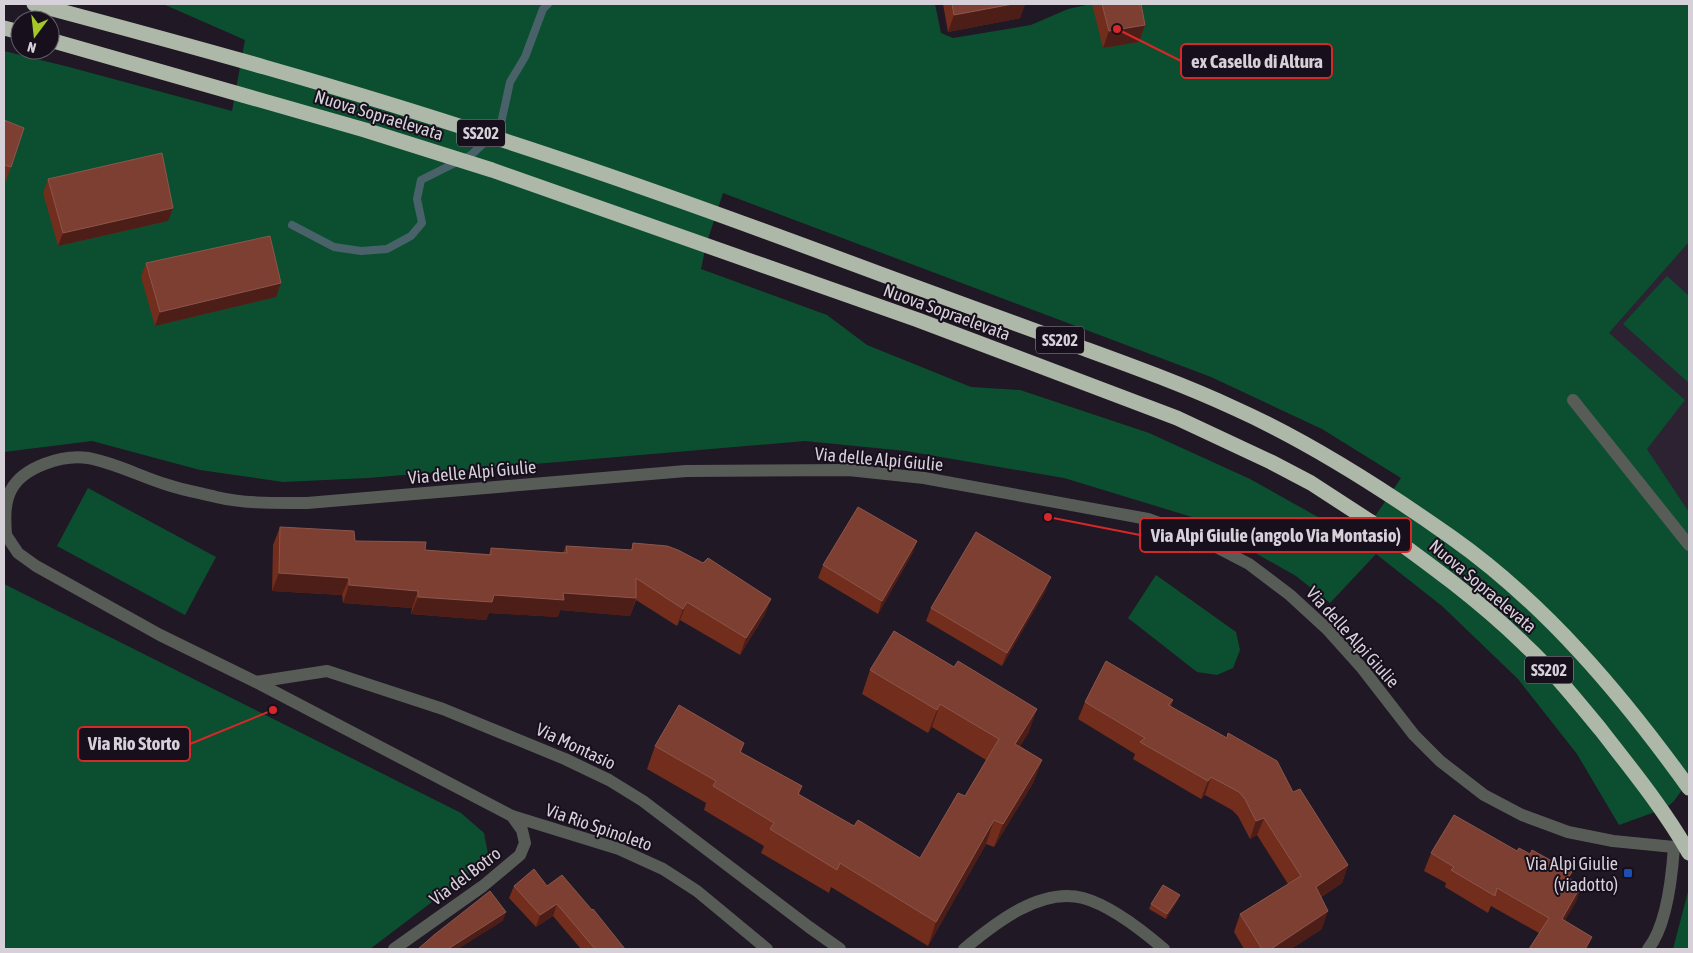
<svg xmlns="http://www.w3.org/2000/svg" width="1693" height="953" font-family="'Asap Condensed',sans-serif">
<rect width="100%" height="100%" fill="#201824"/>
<polygon fill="#2c2232" points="1689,242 1689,512 1647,449 1609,333"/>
<g fill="#0c4f30" fill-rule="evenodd">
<path d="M163 4H935L941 33 953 38 1031 25 1068 9 1091 4H1689V242L1609 333 1685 400 1647 449 1689 512V780L1674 801 1666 808 1619 825 1577 754 1518 679 1442 606 1376 554 1330 603 1296 576 1192 517 1064 478 906 451 805 441 368 478 283 482 200 470 92 441 4 452V51L69 67 232 111 245 40ZM723 193 1211 377 1322 429 1401 478 1359 540 1250 479 1149 433 1020 390 971 387 867 345 827 315 701 269 706 245Z"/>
<polygon points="1667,276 1689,296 1689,383 1623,324"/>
<polygon points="88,488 216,557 185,615 57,546"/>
<polygon points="1156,575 1236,632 1240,650 1233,668 1217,675 1197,672 1128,618"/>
<polygon points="4,584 461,813 484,833 488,854 469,874 370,949 4,949"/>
<polygon points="1689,888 1689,949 1673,949"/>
</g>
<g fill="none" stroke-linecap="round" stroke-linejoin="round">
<polyline stroke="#49626a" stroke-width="8" points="292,225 334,247 361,251 387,249 411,236 422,223 417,199 421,180 471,155 500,128 510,82 525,57 543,9 548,4"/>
<g stroke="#585c56" stroke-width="12">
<polyline points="1573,400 1689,545"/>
<polyline points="4,534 6,535 18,553 36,566 160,635 256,682 512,816 619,849 663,869 697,891 767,949"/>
<path d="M6 535C5 520 4 504 11 490 23 467 63 454 88 458 116 463 141 477 168 485 183 490 200 493 216 497 246 504 277 503 307 503L686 471 848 470 924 478 1148 519 1195 536 1249 564 1290 595 1327 629 1362 668 1414 735 1440 761 1484 795 1522 815 1568 832 1613 841 1674 847 1689 844"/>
<polyline points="256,682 327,671 443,709 565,759 609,780 643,801 809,927 840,949"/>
<polyline points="394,949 483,886 520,855 525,843 522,830 512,816"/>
<path d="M964 949C994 924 1040 887 1083 898 1109 905 1143 931 1164 949"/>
<path d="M1648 949C1667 926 1672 876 1674 847"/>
</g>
<g stroke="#adb8a8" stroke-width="15">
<path d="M34 4C188 45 342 87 493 137 624 179 754 227 883 275 947 298 1012 322 1077 346 1129 365 1182 384 1234 408 1310 442 1383 489 1451 537 1546 604 1622 695 1689 788"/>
<polyline points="4,28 20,32"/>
<polyline points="50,40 365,130 492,170 918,320 1177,418 1271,462 1311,483 1371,522"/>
</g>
<path stroke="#adb8a8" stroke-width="15" d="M1371 522C1425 561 1478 599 1525 645 1553 671 1577 701 1601 730 1632 770 1664 809 1689 853"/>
</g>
<g fill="#722d1d">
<polygon points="943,4 1025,4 1020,18 948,32"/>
<polygon points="1092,4 1141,4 1145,25 1139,42 1103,48"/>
<polygon points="4,120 24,128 6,181 4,180"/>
<polygon points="48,179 168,221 58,246 43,193"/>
<polygon points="146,263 281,283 276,297 155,326 141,277"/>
<polygon points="280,527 355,541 425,550 489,554 491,548 563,553 566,546 631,550 633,543 703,563 771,599 764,616 740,655 680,620 677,626 636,600 630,616 560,610 558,617 489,613 486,620 411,614 412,608 343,603 342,595 272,591 273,545"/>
<polygon points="917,541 912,554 878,614 818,578 823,565"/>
<polygon points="1046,590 1002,666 926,621 931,608"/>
<polygon points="870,670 1029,732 1020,746 1042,760 1033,783 994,847 986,844 928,946 831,887 829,893 761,853 764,846 704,810 706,803 647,769 655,746 744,743 741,752 802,786 799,794 854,826 920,858 965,796 986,760 932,727 928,733 862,694"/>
<polygon points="1173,700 1171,706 1293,792 1348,865 1342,883 1321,897 1322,929 1291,949 1244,949 1234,932 1240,914 1288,884 1257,835 1250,839 1238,816 1232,810 1205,795 1201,799 1133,759 1135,754 1078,719 1085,702"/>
<polygon points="1517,851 1569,879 1576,902 1539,933 1491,906 1488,913 1445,887 1446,883 1424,871 1431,853"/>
<polygon points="514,886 547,886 625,949 581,949 553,916 536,927 509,898"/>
<polygon points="1178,900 1166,919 1149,909 1151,904"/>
</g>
<g fill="#4d1d17">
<polygon points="1013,4 1025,4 1020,18 948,32 954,15"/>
<polygon points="1145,25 1139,42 1103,48 1109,31"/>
<polygon points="173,208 168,221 58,246 63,233"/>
<polygon points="281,283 276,297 155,326 160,312"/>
<polygon points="917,541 912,554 878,614 882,601"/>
<polygon points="279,573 349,578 342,595 272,591"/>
<polygon points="1051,577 1046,590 1002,666 1007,653"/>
<polygon points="349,585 418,591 412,608 343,603"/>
<polygon points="563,593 636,598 630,616 560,610 558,617 489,613 486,620 411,614 418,597"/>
<polygon points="771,599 764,616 740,655 746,638"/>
<polygon points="687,602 680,620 677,626 683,609"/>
<polygon points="940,704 932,727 928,733 937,710"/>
<polygon points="1037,709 1029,732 1007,767 1015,744"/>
<polygon points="1042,760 1033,783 994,847 1003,824"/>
<polygon points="1211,777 1205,795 1201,799 1208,781"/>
<polygon points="1264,818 1257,835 1250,839 1256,821"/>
<polygon points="994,820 986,844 928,946 936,922"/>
<polygon points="1348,865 1342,883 1309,904 1316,887"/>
<polygon points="1582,884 1576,902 1556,936 1562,919"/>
<polygon points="1180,895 1178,900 1166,919 1167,914"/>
<polygon points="557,904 553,916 536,927 540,915"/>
<polygon points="1328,911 1322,929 1291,949 1271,949"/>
<polygon points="506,912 503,921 458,949 448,949"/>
<polygon points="1592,937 1587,949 1585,949"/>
</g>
<g fill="#7d3f31" stroke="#8b564c">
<polygon points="952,4 1013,4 954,15"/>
<polygon points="1102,4 1141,4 1145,25 1109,31"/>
<polygon points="4,120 24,128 11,167 4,165"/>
<polygon points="162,153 173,208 63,233 48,179"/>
<polygon points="270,236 281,283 160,312 146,263"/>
<polygon points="858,507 917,541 882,601 823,565"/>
<polygon points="280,527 354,531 355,541 426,542 425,550 491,555 491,548 567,553 566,546 632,550 633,543 667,546 678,550 703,563 708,558 771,599 746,638 687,602 683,609 636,578 636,598 563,593 564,600 494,595 492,602 418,597 418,591 349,585 349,578 279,573"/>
<polygon points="976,532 1051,577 1007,653 931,608"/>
<polygon points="894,631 954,667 958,661 1037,709 1015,744 1042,760 1003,824 994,820 936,922 840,863 837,870 770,829 774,823 713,786 716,781 655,746 679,705 744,743 740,752 802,786 798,794 854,826 858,820 920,858 958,793 965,796 999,739 940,704 937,710 870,670"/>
<polygon points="1106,661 1173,700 1168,705 1227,738 1228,733 1277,761 1293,792 1300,789 1348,865 1316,887 1328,911 1271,949 1262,949 1240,914 1301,876 1264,818 1256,821 1245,799 1239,792 1211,777 1208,781 1140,742 1145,738 1085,702"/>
<polygon points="1454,815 1517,851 1519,848 1530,854 1532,850 1572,872 1568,878 1582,884 1562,919 1592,937 1585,949 1529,949 1549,918 1497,888 1495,896 1451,870 1454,867 1431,853"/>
<polygon points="534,869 547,886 562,875 592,910 593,909 625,949 595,949 557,904 540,915 514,886"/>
<polygon points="1163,885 1180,895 1167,914 1151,904"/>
<polygon points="490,891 506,912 448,949 418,949 434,935"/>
</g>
<rect fill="#1a4fb4" stroke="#170f1b" stroke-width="2" x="1623" y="868" width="10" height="10" rx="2.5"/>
<g text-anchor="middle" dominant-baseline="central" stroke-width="4" stroke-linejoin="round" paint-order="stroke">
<g fill="#170f1b" stroke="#9d96a0" stroke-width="1">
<rect x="457" y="119.5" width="48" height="27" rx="4"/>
<rect x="1036" y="326.5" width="48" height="27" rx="4"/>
<rect x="1525" y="656.5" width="48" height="27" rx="4"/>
</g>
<g font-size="16" font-weight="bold" fill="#d6d0d9">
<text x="481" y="133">SS202</text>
<text x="1060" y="340">SS202</text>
<text x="1549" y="670">SS202</text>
</g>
<g font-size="18" fill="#d6d0d9" stroke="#170f1b">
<text transform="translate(379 115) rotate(17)">Nuova Sopraelevata</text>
<text transform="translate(947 312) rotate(20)">Nuova Sopraelevata</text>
<text transform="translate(879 459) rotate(5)">Via delle Alpi Giulie</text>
<text transform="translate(472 472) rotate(-5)">Via delle Alpi Giulie</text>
<text transform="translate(1483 586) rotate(40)">Nuova Sopraelevata</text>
<text transform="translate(1353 637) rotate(48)">Via delle Alpi Giulie</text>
<text transform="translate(576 746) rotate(25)">Via Montasio</text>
<text transform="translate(599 827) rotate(19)">Via Rio Spinoleto</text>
<text transform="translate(465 876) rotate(-37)">Via del Botro</text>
</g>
<g font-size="18" fill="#d6d0d9" stroke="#170f1b" text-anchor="end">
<text x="1618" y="863">Via Alpi Giulie<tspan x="1618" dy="21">(viadotto)</tspan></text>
</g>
</g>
<path fill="none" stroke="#d62828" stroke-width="2" d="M1117 29L1181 61M1048 517L1140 535M273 710L190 744"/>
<g fill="#d62828" stroke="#170f1b" stroke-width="2">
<circle cx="1117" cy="29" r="5"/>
<circle cx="1048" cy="517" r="5"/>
<circle cx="273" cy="710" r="5"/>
</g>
<g fill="#170f1b" stroke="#d62828" stroke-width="2">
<rect x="1181" y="44" width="151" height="34" rx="5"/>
<rect x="1140" y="518" width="271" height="34" rx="5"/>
<rect x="78" y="727" width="112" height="34" rx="5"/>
</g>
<g font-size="19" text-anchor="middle" font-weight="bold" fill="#d6d0d9">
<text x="1257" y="68">ex Casello di Altura</text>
<text x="1276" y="542">Via Alpi Giulie (angolo Via Montasio)</text>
<text x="134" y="750">Via Rio Storto</text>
</g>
<rect width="1693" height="953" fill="none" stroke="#d6d0d9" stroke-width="10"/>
<g transform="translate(35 35) rotate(195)"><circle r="24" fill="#170f1b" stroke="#635c67"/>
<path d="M0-4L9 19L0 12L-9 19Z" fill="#a4c825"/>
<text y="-8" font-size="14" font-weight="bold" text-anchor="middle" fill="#d6d0d9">N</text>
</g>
</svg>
